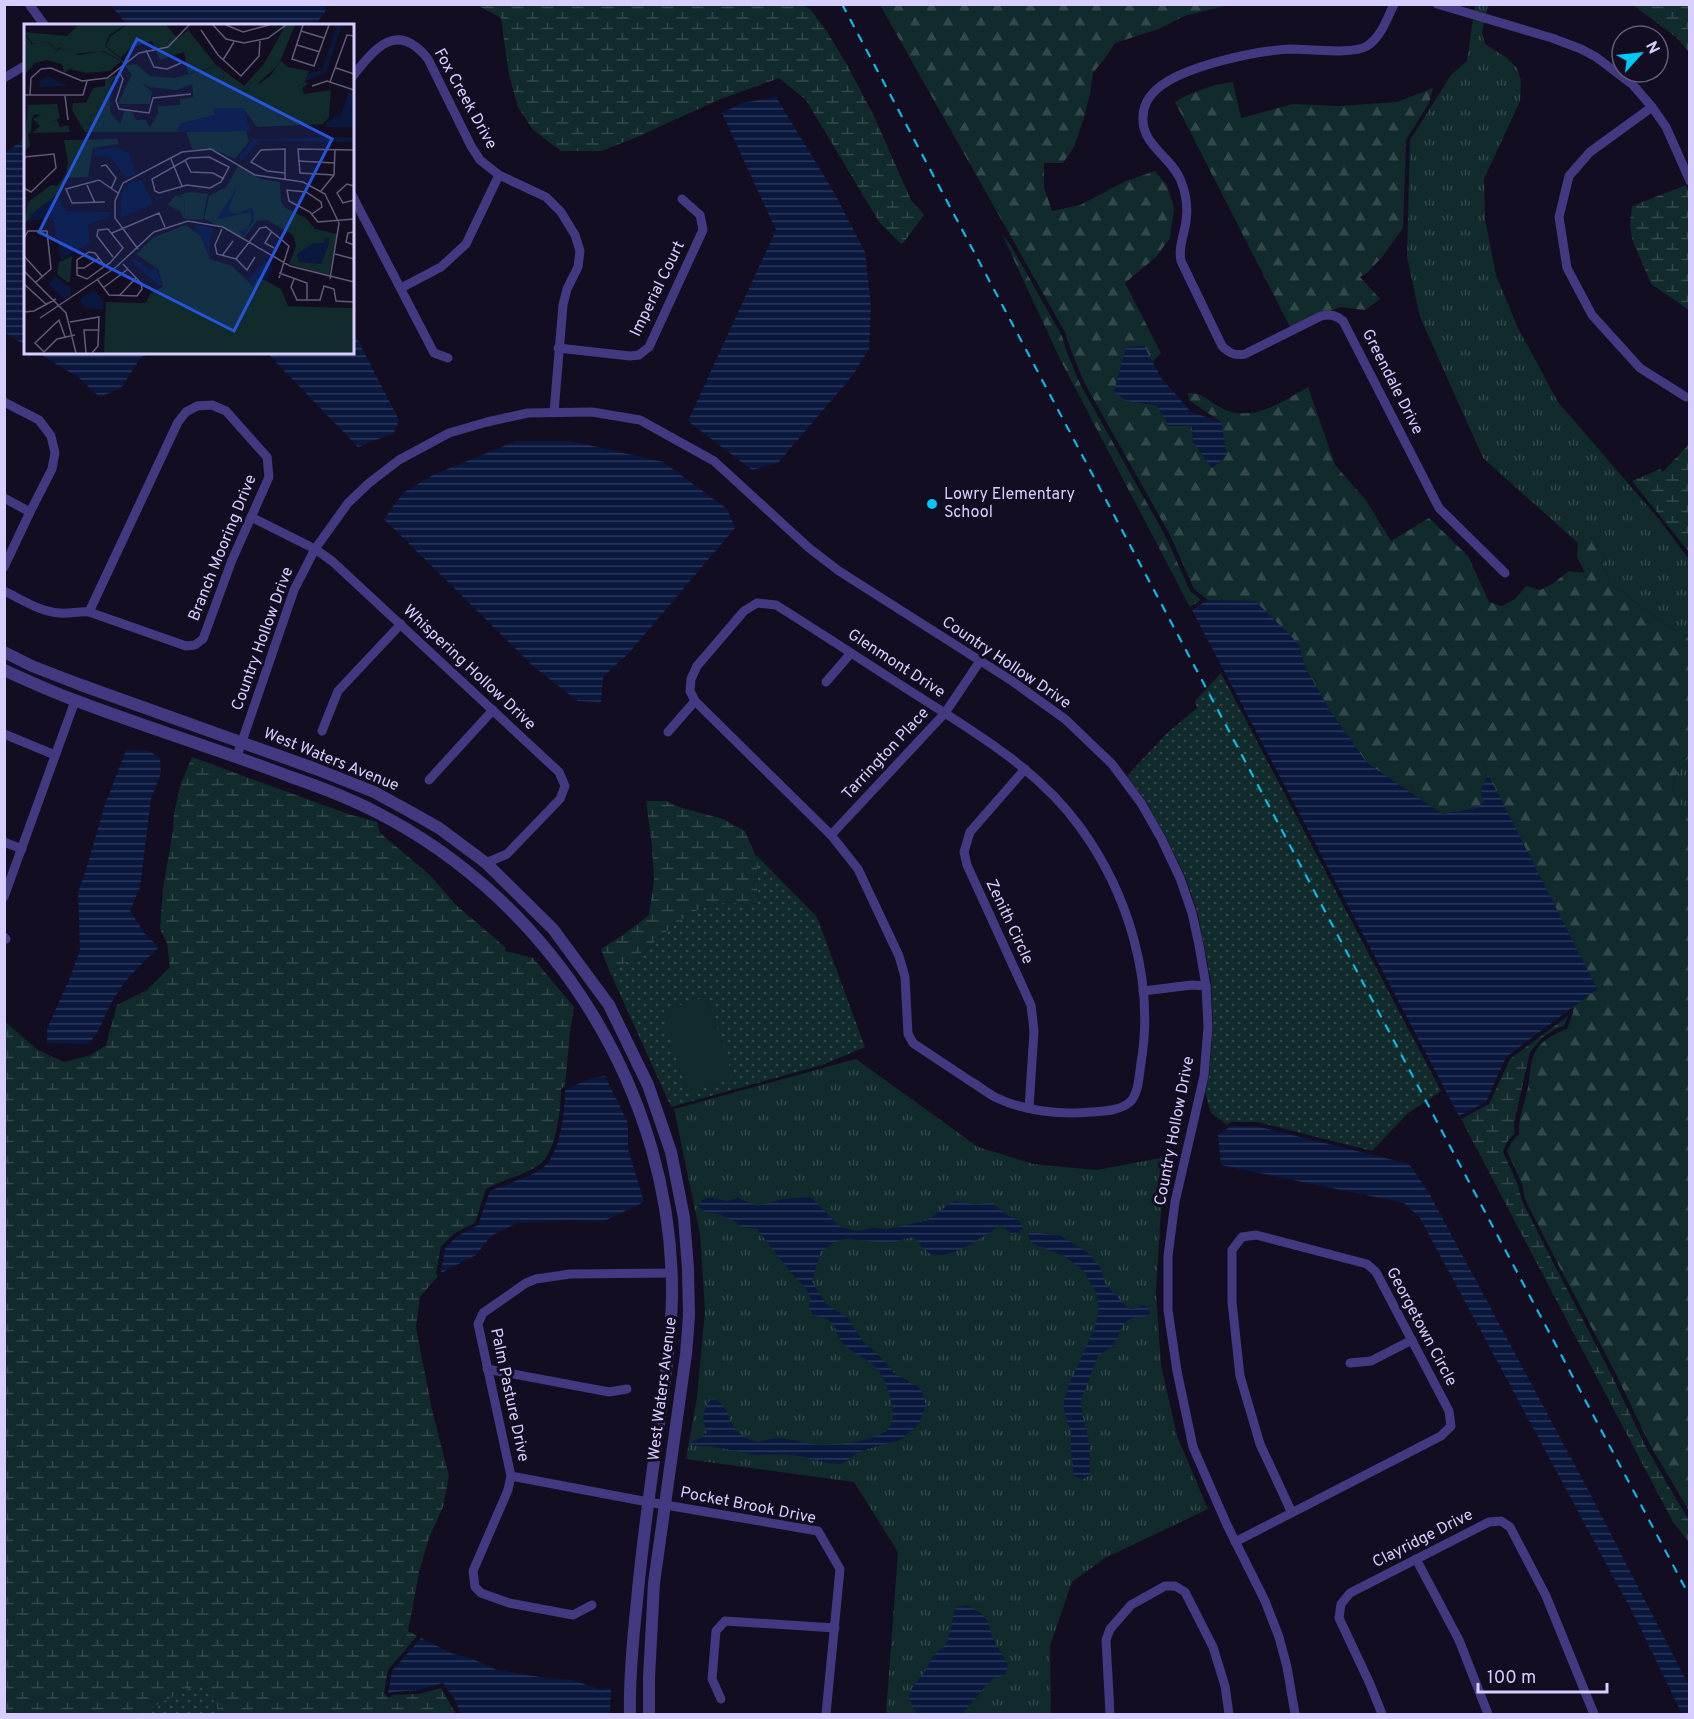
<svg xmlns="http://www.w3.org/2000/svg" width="1694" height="1719" font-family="Overpass,sans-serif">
<defs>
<pattern id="grass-tufts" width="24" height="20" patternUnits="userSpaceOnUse" patternTransform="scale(1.5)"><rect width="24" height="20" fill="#112a2b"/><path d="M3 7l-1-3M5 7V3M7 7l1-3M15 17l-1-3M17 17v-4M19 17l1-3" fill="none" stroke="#33484b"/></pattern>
<pattern id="forest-firs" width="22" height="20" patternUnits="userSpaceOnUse" patternTransform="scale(1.5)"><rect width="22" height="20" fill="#112a2b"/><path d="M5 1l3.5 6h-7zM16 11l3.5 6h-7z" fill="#33484b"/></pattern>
<pattern id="wetland-marsh" width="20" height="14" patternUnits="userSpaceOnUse" patternTransform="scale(1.5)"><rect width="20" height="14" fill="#112a2b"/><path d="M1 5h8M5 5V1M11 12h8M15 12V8" fill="none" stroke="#33484b"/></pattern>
<pattern id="park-dots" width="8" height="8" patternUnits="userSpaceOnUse" patternTransform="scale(1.5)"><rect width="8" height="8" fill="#112a2b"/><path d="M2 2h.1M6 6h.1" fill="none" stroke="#33484b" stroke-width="1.8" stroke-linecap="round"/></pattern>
<pattern id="water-rules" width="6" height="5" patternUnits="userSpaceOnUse" patternTransform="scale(1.5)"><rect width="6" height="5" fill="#0a183e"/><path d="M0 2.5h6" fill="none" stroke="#2d385b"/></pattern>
</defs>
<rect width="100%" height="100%" fill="#130d22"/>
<g fill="url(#grass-tufts)">
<polygon points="1475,5 1488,5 1482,33 1485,44 1507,58 1517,68 1521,81 1520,101 1484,179 1485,219 1496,275 1518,328 1558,402 1658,518 1689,559 1689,638 1659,620 1610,583 1605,569 1604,557 1593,537 1578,543 1483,458 1420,317 1407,257 1410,140 1451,75 1467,61"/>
<polygon points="1689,757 1689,820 1686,816 1673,790 1675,777"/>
<polygon points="856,1059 978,1147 1033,1164 1096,1170 1166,1157 1160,1224 1156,1292 1161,1365 1177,1436 1208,1509 1105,1558 1072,1582 1050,1646 1051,1714 886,1714 898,1552 854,1482 686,1459 697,1397 705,1311 700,1234 674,1109"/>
</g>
<g fill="url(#forest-firs)">
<path d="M880 5H1229L1184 16 1159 29 1115 43 1106 57 1093 73 1090 94 1083 121 1074 147 1063 163H1044V187L1052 211 1080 205 1126 181 1155 171 1167 185 1174 208 1170 238 1156 257 1125 283 1161 353 1152 362 1144 346 1126 401 1156 405 1192 426 1193 442 1221 422 1189 400 1188 393C1202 392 1209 401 1221 408 1251 424 1282 402 1308 387L1335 465 1365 499 1391 541 1429 518 1468 556 1489 602 1502 606 1515 599 1526 586 1540 590 1552 584 1569 571 1585 573 1577 557 1578 543 1593 537 1604 557 1605 569 1610 583 1659 620 1689 638V757L1675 777 1673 790 1686 816 1690 820 1689 1511 1650 1445 1614 1370 1559 1266 1525 1199 1522 1184 1507 1151 1511 1143 1519 1134C1518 1118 1525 1103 1528 1087 1530 1077 1530 1064 1534 1054 1539 1042 1555 1033 1567 1029L1573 1013V1007L1597 989 1488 775 1481 791 1484 802 1474 809 1442 814 1367 763 1330 711 1306 669 1298 644 1255 602 1208 600 1194 589 1170 535 1084 382 1070 348 1066 334Z"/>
<path d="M1233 82 1241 118 1293 104 1338 106 1397 102 1433 88 1429 103 1406 140 1403 228 1383 256 1367 273 1360 277 1380 299 1365 310 1340 307 1290 327 1175 102C1193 91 1212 85 1233 82Z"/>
<polygon points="1002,234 1010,244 1062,336 1066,350 1080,384 1166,537 1190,591 1201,600 1190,607 1061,361"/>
</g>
<g fill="url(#wetland-marsh)">
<polygon points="477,5 803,5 811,10 826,30 846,63 874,116 911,200 924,215 904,242 901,244 879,222 806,100 779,78 718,100 635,138 601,151 561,151 533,130 518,107 509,75 501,18"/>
<polygon points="1633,5 1689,5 1689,52 1676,37"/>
<polygon points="1686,185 1689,191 1690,189 1689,310 1651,284 1632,239 1630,224 1632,206"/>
<polygon points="1689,444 1689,552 1632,481 1660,469 1663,472"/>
<path d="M192 757 348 814 377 822 380 833 430 875 456 905 506 948 505 951 533 958 574 1007 570 1032 565 1086 561 1089C561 1109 556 1154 539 1165 523 1176 503 1179 486 1189L475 1223 455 1233 441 1246 436 1273 438 1276 420 1297 416 1327 432 1410 449 1476 443 1507 429 1538 420 1568 408 1631 417 1636 388 1670 384 1693 388 1698 393 1695 419 1694 441 1688 456 1714H5L4 1021 38 1050 64 1062 91 1055 106 1045 117 1005 147 990 170 967 167 943 160 929 163 888 173 831 174 813 181 783Z"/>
<path d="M646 801H666L682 808 723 819 745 831 758 861 757 903C748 905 743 904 734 903 725 902 710 905 702 908 668 923 645 959 609 970L601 949 627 932 649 915 654 879 652 846Z"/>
<polygon points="1568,1016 1564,1026 1557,1028 1542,1038 1530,1052 1514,1123 1515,1133 1507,1142 1503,1152 1518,1185 1522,1201 1556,1268 1610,1372 1646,1447 1689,1521 1689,1542 1673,1522 1461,1119 1489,1104 1510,1059"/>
</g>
<g fill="url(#park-dots)">
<polygon points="1221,673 1441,1091 1407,1114 1372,1151 1257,1122 1231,1122 1227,1125 1211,1113 1205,1092 1209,1076 1213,1027 1211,981 1197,911 1185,876 1165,835 1145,800 1127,776 1167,733 1197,708 1195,701"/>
<path d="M755 854 817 917 865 1047 822 1065 671 1107 609 970C645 959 668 923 702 908 710 905 725 902 734 903 743 904 748 905 757 903L758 861Z"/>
<polygon points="204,1681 220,1714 139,1714"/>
</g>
<polygon fill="#112a2b" points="705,997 708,999 719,1033 716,1038 722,1041 732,1074 729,1079 691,1091 686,1087 676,1055 678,1050 673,1047 663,1014 665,1010"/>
<g fill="url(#water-rules)">
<polygon points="325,5 325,12 315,25 128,26 111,5"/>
<polygon points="776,97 835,194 865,252 871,306 869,349 853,375 778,463 752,470 688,421 776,230 722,113 742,103"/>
<polygon points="25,138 25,345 4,332 5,153"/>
<polygon points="353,331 399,420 394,433 358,447 267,353 352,352"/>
<polygon points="1144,346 1162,379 1191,412 1221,422 1227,455 1212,468 1193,442 1192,426 1169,426 1156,405 1126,401 1114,391 1126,347"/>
<polygon points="38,353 151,353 141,357 121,388 100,397 78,377"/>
<polygon points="516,441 571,441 663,462 727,509 735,528 628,654 603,677 601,702 578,701 534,667 384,519 403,493 433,475"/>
<polygon points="1208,600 1255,601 1289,634 1298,644 1306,669 1330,711 1367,763 1442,814 1474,809 1484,802 1481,792 1488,774 1597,989 1506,1057 1486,1102 1459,1116 1192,610"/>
<path d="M126 750 149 751 160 758 161 773 151 799 140 887 130 911 145 934 159 947C142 964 124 979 113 1000 104 1015 100 1033 88 1044L47 1043V1029L71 975 80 950 78 892 84 876 105 805Z"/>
<path d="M605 1076 628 1123V1149L644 1202 602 1222 571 1220 517 1223 491 1236 476 1255 441 1273 445 1248 456 1237 478 1225 490 1191C503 1185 537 1175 545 1166 561 1150 565 1111 565 1090L589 1079Z"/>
<polygon points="1231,1126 1256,1126 1409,1164 1429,1193 1594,1501 1689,1686 1689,1714 1682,1714 1636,1619 1420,1218 1404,1203 1221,1165 1218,1135"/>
<path d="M709 1197 727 1201 738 1198 757 1206 783 1199 811 1197 840 1227 858 1231 872 1228 889 1229 927 1220 954 1201 978 1205 991 1202 1010 1217 1019 1220 1023 1228 1018 1233 1012 1234 1001 1225C986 1235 947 1263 929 1253 924 1250 918 1241 913 1237L891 1243 845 1239 835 1242 821 1251 812 1281 826 1304 848 1318 863 1342 877 1353 896 1375 907 1380 911 1384 917 1385 922 1392 926 1405 919 1424 900 1440 861 1451 841 1464 828 1463 799 1456 781 1454 756 1455 710 1446H692V1442L701 1438 707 1432C701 1417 703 1414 710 1400L715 1399C736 1411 723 1436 761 1442 779 1434 792 1441 811 1444 830 1446 872 1443 887 1430 901 1417 887 1382 878 1370 870 1360 857 1356 848 1348 831 1335 842 1318 814 1316L809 1308 811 1298 804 1286 792 1274 757 1229 741 1227 737 1223 719 1214 707 1213 698 1206 702 1200Z"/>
<path d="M1032 1232 1061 1236 1087 1252 1100 1267 1106 1285 1129 1309H1135L1142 1305C1147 1306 1149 1308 1150 1314 1144 1318 1141 1318 1134 1317L1124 1323 1114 1345 1098 1356 1081 1400 1082 1414 1090 1445V1475L1083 1479 1074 1476 1071 1451V1433L1064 1410V1400L1069 1384 1094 1330 1099 1311 1097 1295 1084 1271 1066 1257 1032 1243 1027 1235Z"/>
<path d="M968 1605 982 1614 988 1622 992 1637 1008 1665 1005 1675 992 1679 962 1714H918C903 1695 910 1691 923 1674 928 1668 930 1660 935 1654 938 1651 943 1648 946 1644 952 1634 951 1619 956 1608Z"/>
<polygon points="421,1638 453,1654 473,1659 497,1670 546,1678 572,1680 599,1689 611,1688 610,1714 461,1714 455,1700 443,1683 419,1690 392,1692 388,1694 392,1671"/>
</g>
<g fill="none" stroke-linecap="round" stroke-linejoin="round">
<g stroke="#423980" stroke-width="9">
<polyline points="29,4 45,26"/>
<path d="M1394 4C1387 19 1381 37 1367 46 1352 55 1309 49 1290 49 1255 51 1183 66 1157 89 1148 97 1143 106 1143 117 1141 145 1172 157 1181 181 1186 194 1188 208 1186 221 1184 236 1178 247 1181 261L1222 346C1229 353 1235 356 1245 354L1321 316C1330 314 1336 315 1343 321L1439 508 1505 573"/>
<polyline points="1437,4 1552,38 1581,49 1596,57 1633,85 1652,107 1666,127 1690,181"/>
<path d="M352 77C375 48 397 20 428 59L471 146 480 160 499 175 546 197 561 212 575 235 580 251 578 267 567 289 563 305 554 412"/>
<polyline points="4,78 26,65"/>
<polyline points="1652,107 1590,152 1569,176 1559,217 1567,268 1592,315 1640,368 1686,397"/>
<polyline points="352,195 434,353 448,358"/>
<polyline points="401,288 441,267 466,244 499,175"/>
<polyline points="558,348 630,356 639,355 649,347 703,230 700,215 682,199"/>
<polyline points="4,402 39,420 51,436 55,453 52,469 30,512 4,567"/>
<polyline points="4,498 30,512"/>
<polyline points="251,517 315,549 332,561 559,772 565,786 560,799 507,854 486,863"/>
<path d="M4 591C21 599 40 612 60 613 69 614 79 611 89 612L186 646 195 645 203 639 232 560 269 477 267 457 226 411 212 405 197 406 186 412 178 422 89 612"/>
<path d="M757 603 776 605C824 635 871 666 918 696 976 733 1039 770 1080 827 1128 893 1155 981 1141 1063 1139 1075 1139 1093 1130 1102 1120 1111 1103 1111 1091 1112 1061 1115 1024 1111 997 1098 988 1094 979 1086 970 1081 951 1068 932 1056 913 1043L908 1034 905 977 899 956 858 869 831 835 695 701 690 691 691 679 697 666 744 611Z"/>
<polyline points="826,682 851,653"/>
<polyline points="322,731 338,691 401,624"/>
<polyline points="668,732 695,701"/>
<polyline points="4,734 55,755"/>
<polyline points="237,756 294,590 315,549 348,503 369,483 399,460 449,433 487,422 528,413 592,412 640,420 714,461 809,548 839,571 1012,681 1065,719 1112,764 1141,803 1161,838 1180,878 1192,913 1199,945 1206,986 1208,1027 1204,1076 1175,1202 1168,1256 1168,1310 1177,1371 1193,1447 1227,1525 1265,1601 1279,1637 1287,1667 1295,1714"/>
<polyline points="1025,769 970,832 964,852 967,865 1031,1005 1034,1031 1029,1108"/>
<polyline points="429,780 493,710"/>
<polyline points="831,835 945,713 980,661"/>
<polyline points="4,842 22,849"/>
<polyline points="4,897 75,701"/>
<polyline points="4,937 6,939"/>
<polyline points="1143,991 1192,985 1206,986"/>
<polyline points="1350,1363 1371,1361 1412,1340"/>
<polyline points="487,1369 609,1392 627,1389"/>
<polyline points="511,1476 648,1502 818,1531 840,1569 826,1714"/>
<polyline points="1235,1542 1441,1436 1451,1426 1449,1411 1376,1272 1367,1264 1256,1235 1242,1237 1232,1250 1232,1302 1240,1376 1260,1444 1292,1513"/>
<polyline points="1416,1559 1459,1640 1488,1714"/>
<polyline points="592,1605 573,1615 509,1603 481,1593 475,1587 473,1571 508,1490 511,1476 478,1324 483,1313 526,1283 536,1279 570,1274 672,1273"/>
<polyline points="721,1699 712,1679 716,1631 725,1621 835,1628"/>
<polyline points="1110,1714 1106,1640 1110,1629 1131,1605 1165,1586 1175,1586 1185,1592 1213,1647 1225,1686 1229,1714"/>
<polyline points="1382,1714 1370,1684 1339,1618 1341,1604 1350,1593 1489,1522 1501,1521 1510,1527 1546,1596 1594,1714"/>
</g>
<g stroke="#423980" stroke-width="12">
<polyline points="4,652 32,666 81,685 316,769 374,792 409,811 439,828 486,863 553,929 609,1005 648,1085 671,1152 684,1218 688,1269 689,1316 686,1354 654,1583 649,1678 649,1714"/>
<path d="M4 670C28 681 52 692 77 701 148 728 220 750 291 777 320 787 349 798 376 812 555 903 674 1096 672 1297 671 1342 664 1387 658 1432 650 1488 642 1544 637 1601 633 1638 629 1677 630 1714"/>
</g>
<polyline stroke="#02c8f7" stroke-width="2" stroke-dasharray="9 8" stroke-linecap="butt" points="842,4 1690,1597"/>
</g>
<circle fill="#02c8f7" stroke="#130d22" stroke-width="2" cx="932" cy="504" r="6"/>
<g text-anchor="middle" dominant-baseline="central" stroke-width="6" stroke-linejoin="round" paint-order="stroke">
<g font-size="16" fill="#d8ceff" stroke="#130d22">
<text transform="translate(465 99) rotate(61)">Fox Creek Drive</text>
<text transform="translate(658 289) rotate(-64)">Imperial Court</text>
<text transform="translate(1392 382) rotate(63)">Greendale Drive</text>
<text transform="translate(223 548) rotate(-68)">Branch Mooring Drive</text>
<text transform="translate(263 639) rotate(-70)">Country Hollow Drive</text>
<text transform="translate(1006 663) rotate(34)">Country Hollow Drive</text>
<text transform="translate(896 664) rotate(33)">Glenmont Drive</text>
<text transform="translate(469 668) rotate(43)">Whispering Hollow Drive</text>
<text transform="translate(886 754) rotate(-47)">Tarrington Place</text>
<text transform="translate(331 760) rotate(22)">West Waters Avenue</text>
<text transform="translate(1009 922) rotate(65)">Zenith Circle</text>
<text transform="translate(1175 1131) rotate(-79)">Country Hollow Drive</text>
<text transform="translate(1421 1327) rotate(62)">Georgetown Circle</text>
<text transform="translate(663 1389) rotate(-83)">West Waters Avenue</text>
<text transform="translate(509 1395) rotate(78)">Palm Pasture Drive</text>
<text transform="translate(748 1506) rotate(11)">Pocket Brook Drive</text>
<text transform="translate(1423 1539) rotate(-27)">Clayridge Drive</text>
</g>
<g font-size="16" fill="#d8ceff" stroke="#130d22" text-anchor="start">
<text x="944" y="495">Lowry Elementary<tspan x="944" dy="18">School</tspan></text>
</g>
</g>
<g transform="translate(24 24)">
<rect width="330" height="330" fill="#130d22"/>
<path d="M54 1H101L85 11 81 22 104 41 112 40 126 52 151 54 194 42 220 62 240 40 260 4 257 1H271L255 40 225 68 200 62 199 48 153 66 125 63 112 56 96 36 79 27 49 30 36 23 34 26 24 18 9 20 0 8 43 12ZM214 142 237 155 256 158 257 178 262 184 282 194 291 205 314 210 305 251 265 240 272 222 269 211 243 196 233 197 220 214 180 195 185 172 202 163Z" fill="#112a2b"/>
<path d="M257 37 264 43 285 47 281 58 284 60 278 64 280 70 307 66 305 93 299 100 233 103 219 84H190L191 91 156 100 153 108H61L48 86 49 79H62L69 64 81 62V56L94 50 96 53 88 56 87 62 86 88 96 100 101 86 109 89 112 96H122L125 103 133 94 128 96 134 90V82L156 81V75L169 73 168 58 181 55 194 44 199 48 200 62 224 68 227 58 235 60 246 52ZM108 50 128 68 126 80H94Z" fill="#112a2b"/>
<path d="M102 1H142L154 15 164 6 193 42 164 50 160 28 136 36 128 17 106 24 97 34 82 22 86 13ZM0 8 7 20 23 18 34 27 37 24 55 31 77 27 97 37 86 47 62 49 46 45 40 49 38 40 23 36 11 39 0 51ZM33 80 36 94 29 97 33 96 36 103 44 101 46 108 8 109 16 102 9 95 17 91 11 90 8 94 7 107 4 110 6 122 0 127 4 81ZM93 115 95 120 69 124 64 153 43 154 33 170 0 200 4 178 27 161 33 162 42 150 44 137 40 116ZM152 171 161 174 160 195 156 187 143 181ZM162 201 177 212 186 235 208 242 229 262 232 255H239L257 265 264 282 310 284 270 329H80L82 278 122 279 126 270 139 262 134 245 112 230 130 213ZM48 232 46 258H43L33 250 35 238Z" fill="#112a2b"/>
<path d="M222 107 225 118 211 135 188 125H168L162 108ZM166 168 184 170 179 196 160 195 161 174 155 171ZM218 282 330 284V329H218Z" fill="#112a2b"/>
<path d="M313 1H318L302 48 280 58 284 50 298 46ZM23 53H26L43 62 15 63 17 55ZM325 68 330 69V103H302L303 98 317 91ZM189 84H220L226 107 153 108 156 100 191 91ZM330 113V118L235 117 218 136 214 135 229 115ZM93 124 105 129 112 150 102 154 86 133 69 132 71 125ZM117 155 129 180 96 194 98 168 106 159ZM213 163 204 187 211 190 228 184 230 189V197L219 213 215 207 223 205 228 195 226 188 192 196ZM33 171 42 187 87 188 86 193 64 200 66 219 37 236 29 194 5 197 6 191ZM172 201 189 204 185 231 179 213 171 207ZM301 214H305V220L297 240 274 238 273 230 289 219H300ZM110 234 126 246 132 245 138 258 136 263 107 237ZM242 236 249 244 242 257 232 255 230 262 225 255ZM31 252 47 264V271L40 275 25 261ZM69 266 78 274 80 285H62L58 280 56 275Z" fill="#0a183e"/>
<path fill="none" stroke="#625a7a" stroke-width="1.5" d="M189 1 202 15 220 19 244 14 262 1M202 1 219 8 245 1M279 1 268 35 290 42 305 1M177 6 194 31 217 52 235 32 236 17M277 7 300 14M273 21 296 28M122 26 130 43 143 45 157 39M199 36 210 18M312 44 330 50M95 48 99 55 92 77 95 85 125 89 129 74 167 70M306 58 323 11 330 12M288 62 303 57 330 66M0 71H59L63 57M6 71 7 54 17 45 27 44 58 57 83 54 115 29 144 23 165 1M41 72 44 96M0 133 30 130 32 144 7 168 0 164M185 133 205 143 197 158 186 164 163 161 135 169 131 167 128 155 165 134ZM147 135 158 162M161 136 167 148 189 149 200 155M274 137 311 139M77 142 82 141 92 154 87 165M261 149 243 147 227 138 237 126 261 125V157M310 151 276 149 274 125 330 126M63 161 71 179M330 162 323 160 313 169 319 179 330 176M297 167 310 151 311 126M81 178 48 179 42 165 75 156 94 169M288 190 298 183 297 178 282 168 263 166 265 177 286 188 294 198 330 195M198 205 191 221 193 230 212 235 223 246 231 233M248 207 241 219 250 224M330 208 324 209 322 218 330 221M88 209 135 189 141 203M0 214 4 207H23L27 245 12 258M114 225 91 194V177L99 159 158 128 187 125 231 151 279 158 301 170 315 199 306 255M311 230 330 235M0 232 18 252M198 232 209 217M212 235 236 204 242 203 265 222 255 254M81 242 71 229 65 228 53 236V251L63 255 81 242 86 239 99 224 84 205 74 206 73 212 89 233M52 244H60L75 234M0 247 42 289 52 329M255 249 283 259V276M73 255 85 271 113 272 118 265 117 259 99 240M270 255 267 263 273 276H296L300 262 310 265 312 277 330 278M0 260 23 281M79 264 104 245M95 272 112 254M0 288 10 287 32 275M16 294 92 243 130 208 164 197 199 203 266 242 330 258M46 298 75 293 74 322 68 329M41 313 35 296 11 319 20 328 33 315 51 311M62 329 60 306H75"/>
<path fill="#2654da" fill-opacity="0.15" stroke="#2654da" stroke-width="3" d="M113 15 308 115 210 307 15 208Z"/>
<rect width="330" height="330" fill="none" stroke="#d8ceff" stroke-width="3"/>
</g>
<rect width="1694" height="1719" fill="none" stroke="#d8ceff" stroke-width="12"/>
<g transform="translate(1640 54) rotate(63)"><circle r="28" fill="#130d22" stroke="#625a7a" stroke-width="1.5"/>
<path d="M0-4.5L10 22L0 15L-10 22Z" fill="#02c8f7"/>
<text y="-9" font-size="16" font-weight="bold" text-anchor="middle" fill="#d8ceff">N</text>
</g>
<path d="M1478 1683v9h129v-9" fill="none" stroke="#d8ceff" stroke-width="3"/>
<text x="1487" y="1683" font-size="18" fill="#d8ceff" stroke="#130d22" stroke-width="4.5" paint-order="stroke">100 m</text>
</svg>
